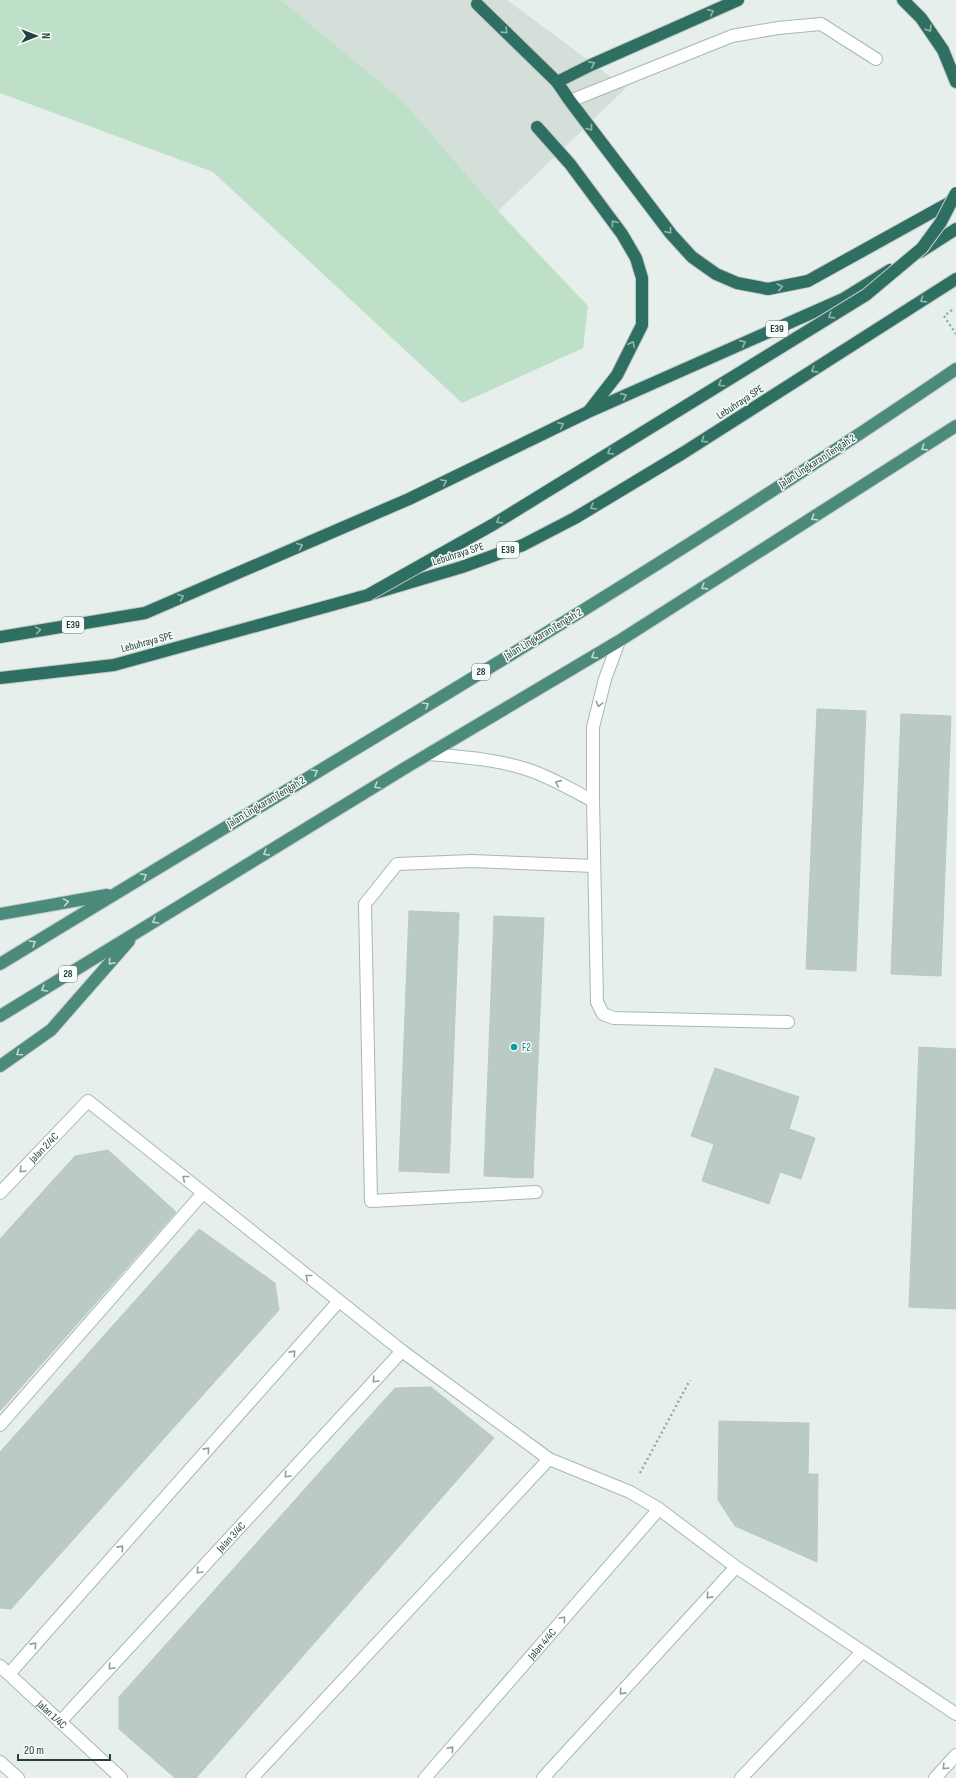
<svg xmlns="http://www.w3.org/2000/svg" width="956" height="1778" font-family="'Sofia Sans Condensed',sans-serif">
<rect width="100%" height="100%" fill="#e6efeb"/>
<polygon fill="#d4dfda" points="281,0 507,0 626,88 498,211 402,100"/>
<polygon fill="#bfe0c8" points="0,0 281,0 402,100 498,211 588,306 583,348 462,403 213,172 0,93"/>
<g fill="#bbcac4" stroke="#b8c9c2">
<polygon points="817,709 866,711 856,971 806,969"/>
<polygon points="901,714 951,716 941,976 891,974"/>
<polygon points="409,911 459,913 449,1173 399,1171"/>
<polygon points="494,916 544,918 533,1178 484,1176"/>
<polygon points="919,1047 956,1049 956,1309 909,1307"/>
<polygon points="715,1068 799,1097 789,1129 815,1138 801,1179 780,1172 769,1204 702,1181 714,1144 691,1136"/>
<polygon points="108,1150 176,1212 0,1411 0,1239 75,1156"/>
<polygon points="199,1229 275,1283 279,1310 11,1609 0,1608 0,1452"/>
<polygon points="431,1387 494,1438 196,1778 175,1778 119,1729 119,1697 395,1388"/>
<polygon points="719,1421 809,1423 808,1474 818,1474 817,1562 735,1526 718,1500"/>
</g>
<g fill="none" stroke-linecap="round" stroke-linejoin="round">
<g stroke="#a8b8b2" stroke-width="14">
<g id="service">
<polyline points="570,101 732,36 778,28 821,24 876,59"/>
<polyline points="619,641 605,679 593,727 593,801 597,1002 603,1014 614,1018 788,1022"/>
<path d="M430 754C462 757 495 759 526 769 549 776 572 790 593 801"/>
<polyline points="536,1192 371,1201 365,904 397,864 471,861 594,866"/>
<polyline points="0,1425 203,1193"/>
<polyline points="0,1762 18,1778"/>
<polyline points="252,1778 549,1459"/>
<polyline points="741,1778 862,1652"/>
</g>
</g>
<g stroke="#a8b8b2" stroke-width="14">
<g id="minor">
<path id="s1" d="M0 1193 88 1101 402 1351 549 1459 630 1492 659 1509 736 1567 956 1714"/>
<path id="s2" d="M0 1666 121 1778"/>
<polyline points="9,1674 339,1301"/>
<path id="s3" d="M60 1722 402 1351"/>
<path id="s4" d="M425 1778 659 1509"/>
<polyline points="543,1778 736,1567"/>
<polyline points="935,1778 956,1755"/>
</g>
</g>
<g stroke="#c2cac8" stroke-width="14">
<g id="trunk">
<polyline points="0,914 107,895"/>
<path d="M0 964C320 768 646 581 956 369"/>
<polyline points="0,1016 410,765 619,641 956,426"/>
<polyline points="0,1066 51,1030 129,941"/>
</g>
</g>
<g stroke="#c2cac8" stroke-width="14">
<g id="motorway">
<polyline points="903,0 921,18 943,50 956,82"/>
<polyline points="477,4 557,82 570,101 671,234 692,257 716,274 737,283 768,289 808,281 956,199"/>
<polyline points="557,82 591,65 738,0"/>
<polyline points="537,127 570,164 622,234 636,258 642,278 642,325 617,375 589,411"/>
<polyline points="920,252 956,229"/>
<polyline points="0,637 145,613 409,499 588,412 843,299 890,270"/>
<polyline points="0,678 114,665 368,595 462,567 523,545 575,518 683,453 956,279"/>
</g>
</g>
<g stroke="#86b3a5" stroke-width="2.5" stroke-dasharray="2 3" stroke-linecap="butt">
<polyline points="952,310 944,316 956,334"/>
<polyline points="640,1473 690,1380"/>
</g>
<use href="#service" stroke="#fff" stroke-width="12"/>
<use href="#minor" stroke="#fff" stroke-width="12"/>
<use href="#trunk" stroke="#4c8a7c" stroke-width="12"/>
<use href="#motorway" stroke="#2f6f62" stroke-width="12"/>
<g stroke="#c2cac8" stroke-width="14" stroke-linecap="butt">
<polyline id="motorway-bridge" points="368,595 494,524 866,295 922,248 941,222 956,193"/>
</g>
<use href="#motorway-bridge" stroke="#2f6f62" stroke-width="12"/>
</g>
<defs><path id="oneway-chevron" d="M-2-3.5L2.5 0L-2 3.5" fill="none" stroke-width="1.6" stroke-linecap="round" stroke-linejoin="round"/></defs>
<g stroke="#93b5ae">
<use href="#oneway-chevron" transform="translate(711 12) rotate(-24)"/>
<use href="#oneway-chevron" transform="translate(929 29) rotate(56)"/>
<use href="#oneway-chevron" transform="translate(505 31) rotate(44)"/>
<use href="#oneway-chevron" transform="translate(592 64) rotate(-26)"/>
<use href="#oneway-chevron" transform="translate(590 128) rotate(52)"/>
<use href="#oneway-chevron" transform="translate(614 223) rotate(-127)"/>
<use href="#oneway-chevron" transform="translate(669 231) rotate(51)"/>
<use href="#oneway-chevron" transform="translate(780 287) rotate(-12)"/>
<use href="#oneway-chevron" transform="translate(923 300) rotate(147)"/>
<use href="#oneway-chevron" transform="translate(831 316) rotate(148)"/>
<use href="#oneway-chevron" transform="translate(743 343) rotate(-24)"/>
<use href="#oneway-chevron" transform="translate(632 344) rotate(-64)"/>
<use href="#oneway-chevron" transform="translate(814 370) rotate(147)"/>
<use href="#oneway-chevron" transform="translate(721 384) rotate(149)"/>
<use href="#oneway-chevron" transform="translate(624 396) rotate(-24)"/>
<use href="#oneway-chevron" transform="translate(561 425) rotate(-26)"/>
<use href="#oneway-chevron" transform="translate(704 440) rotate(147)"/>
<use href="#oneway-chevron" transform="translate(610 452) rotate(149)"/>
<use href="#oneway-chevron" transform="translate(444 482) rotate(-26)"/>
<use href="#oneway-chevron" transform="translate(593 507) rotate(149)"/>
<use href="#oneway-chevron" transform="translate(499 521) rotate(148)"/>
<use href="#oneway-chevron" transform="translate(300 546) rotate(-23)"/>
<use href="#oneway-chevron" transform="translate(181 597) rotate(-23)"/>
<use href="#oneway-chevron" transform="translate(38 630) rotate(-9)"/>
</g>
<g stroke="#c4d9d4">
<use href="#oneway-chevron" transform="translate(924 448) rotate(148)"/>
<use href="#oneway-chevron" transform="translate(814 518) rotate(148)"/>
<use href="#oneway-chevron" transform="translate(704 587) rotate(148)"/>
<use href="#oneway-chevron" transform="translate(594 656) rotate(149)"/>
<use href="#oneway-chevron" transform="translate(426 705) rotate(-31)"/>
<use href="#oneway-chevron" transform="translate(315 772) rotate(-31)"/>
<use href="#oneway-chevron" transform="translate(377 786) rotate(149)"/>
<use href="#oneway-chevron" transform="translate(266 853) rotate(149)"/>
<use href="#oneway-chevron" transform="translate(144 876) rotate(-31)"/>
<use href="#oneway-chevron" transform="translate(66 902) rotate(-10)"/>
<use href="#oneway-chevron" transform="translate(155 921) rotate(149)"/>
<use href="#oneway-chevron" transform="translate(33 943) rotate(-31)"/>
<use href="#oneway-chevron" transform="translate(111 962) rotate(131)"/>
<use href="#oneway-chevron" transform="translate(44 989) rotate(149)"/>
<use href="#oneway-chevron" transform="translate(19 1053) rotate(145)"/>
</g>
<g stroke="#92a09c">
<use href="#oneway-chevron" transform="translate(599 704) rotate(104)"/>
<use href="#oneway-chevron" transform="translate(558 783) rotate(-156)"/>
<use href="#oneway-chevron" transform="translate(22 1170) rotate(134)"/>
<use href="#oneway-chevron" transform="translate(185 1178) rotate(-141)"/>
<use href="#oneway-chevron" transform="translate(308 1277) rotate(-141)"/>
<use href="#oneway-chevron" transform="translate(293 1353) rotate(-48)"/>
<use href="#oneway-chevron" transform="translate(375 1380) rotate(133)"/>
<use href="#oneway-chevron" transform="translate(207 1450) rotate(-48)"/>
<use href="#oneway-chevron" transform="translate(287 1475) rotate(133)"/>
<use href="#oneway-chevron" transform="translate(121 1548) rotate(-48)"/>
<use href="#oneway-chevron" transform="translate(199 1571) rotate(133)"/>
<use href="#oneway-chevron" transform="translate(709 1596) rotate(132)"/>
<use href="#oneway-chevron" transform="translate(563 1619) rotate(-49)"/>
<use href="#oneway-chevron" transform="translate(34 1645) rotate(-48)"/>
<use href="#oneway-chevron" transform="translate(111 1667) rotate(133)"/>
<use href="#oneway-chevron" transform="translate(622 1692) rotate(132)"/>
<use href="#oneway-chevron" transform="translate(451 1749) rotate(-49)"/>
<use href="#oneway-chevron" transform="translate(945 1767) rotate(134)"/>
</g>
<circle fill="#0f9aa8" stroke="#f7fbf9" stroke-width="1.5" cx="514" cy="1047" r="4"/>
<g text-anchor="middle" dominant-baseline="central" stroke-width="3" stroke-linejoin="round" paint-order="stroke">
<g fill="#f7fbf9" stroke="#637a73" stroke-width="1">
<rect x="766" y="321" width="22" height="16" rx="3"/>
<rect x="497" y="542" width="22" height="16" rx="3"/>
<rect x="62" y="617" width="22" height="16" rx="3"/>
<rect x="472" y="664" width="18" height="16" rx="3"/>
<rect x="59" y="966" width="18" height="16" rx="3"/>
</g>
<g font-size="10" font-weight="bold" fill="#24423a">
<text x="777" y="329">E39</text>
<text x="508" y="550">E39</text>
<text x="73" y="625">E39</text>
<text x="481" y="672">28</text>
<text x="68" y="974">28</text>
</g>
<g font-size="11" fill="#24423a" stroke="#f7fbf9">
<text transform="translate(740 402) rotate(-33)">Lebuhraya SPE</text>
<text transform="translate(817 461) rotate(-33)">Jalan Lingkaran Tengah 2</text>
<text transform="translate(458 554) rotate(-18)">Lebuhraya SPE</text>
<text transform="translate(543 634) rotate(-31)">Jalan Lingkaran Tengah 2</text>
<text transform="translate(147 642) rotate(-15)">Lebuhraya SPE</text>
<text transform="translate(266 802) rotate(-31)">Jalan Lingkaran Tengah 2</text>
<text stroke="none"><textPath href="#s1" startOffset="63">Jalan 2/4C</textPath></text>
<text stroke="none"><textPath href="#s3" startOffset="252">Jalan 3/4C</textPath></text>
<text stroke="none"><textPath href="#s4" startOffset="178">Jalan 4/4C</textPath></text>
<text stroke="none"><textPath href="#s2" startOffset="71">Jalan 1/4C</textPath></text>
</g>
<g font-size="11" fill="#0d838f" stroke="#f7fbf9" text-anchor="start">
<text x="522" y="1047">F2</text>
</g>
</g>
<g transform="translate(36 36) rotate(90)" stroke="#f7fbf9" stroke-width="3" paint-order="stroke">
<path d="M0-3L7 15L0 10L-7 15Z" fill="#24423a"/>
<text y="-6" font-size="11" font-weight="bold" text-anchor="middle" fill="#24423a">N</text>
</g>
<path d="M18 1754v6h92v-6" fill="none" stroke="#24423a" stroke-width="2"/>
<text x="24" y="1754" font-size="12" fill="#24423a" stroke="#f7fbf9" stroke-width="3" paint-order="stroke">20 m</text>
</svg>
